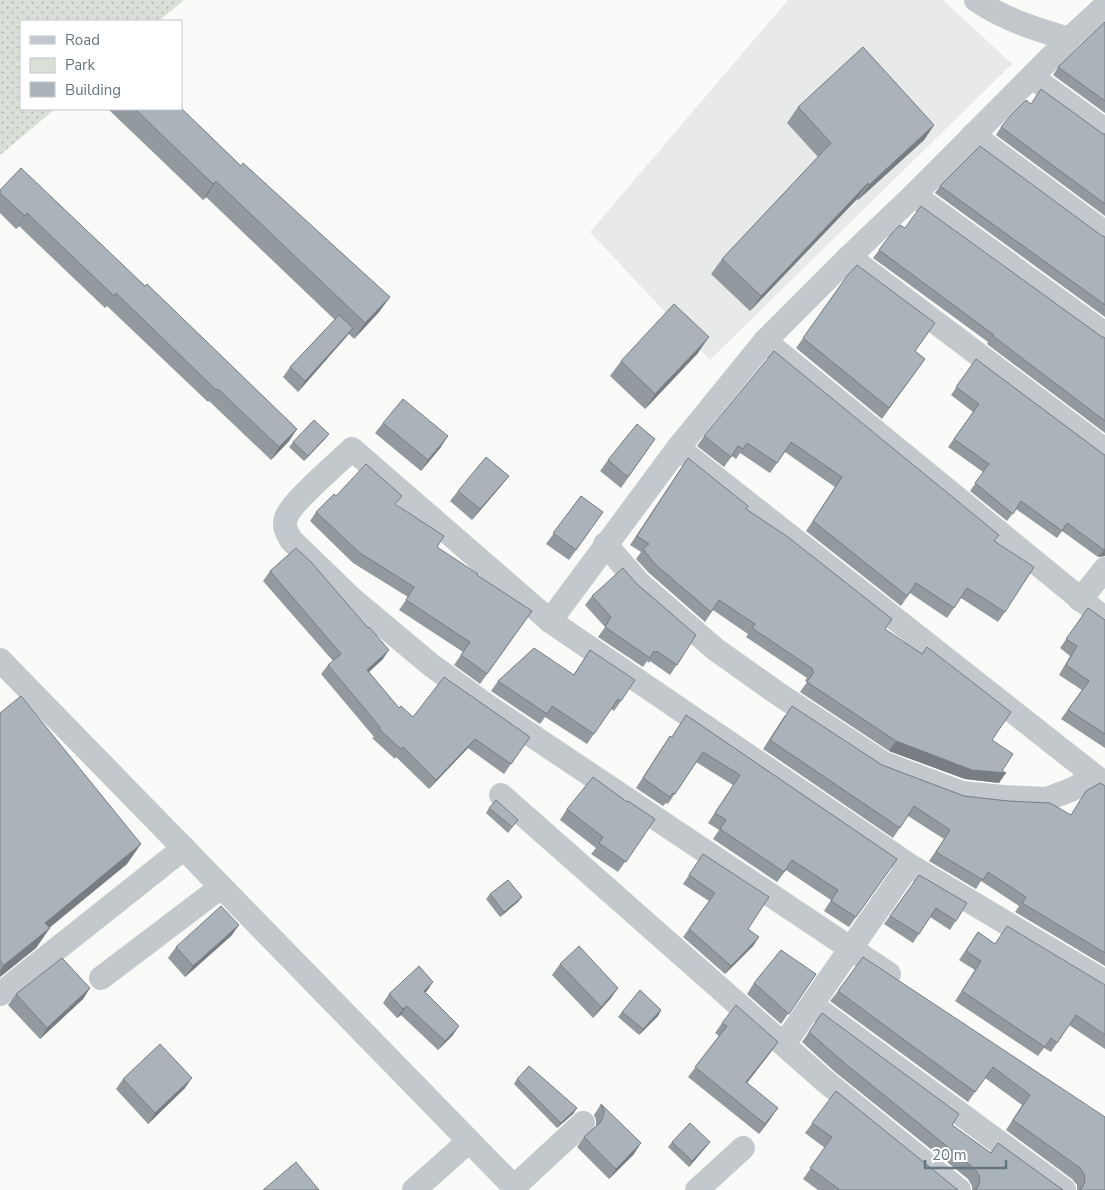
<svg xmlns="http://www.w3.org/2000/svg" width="1105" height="1190" font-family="'Nunito Sans',sans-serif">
<defs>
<pattern id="green-dots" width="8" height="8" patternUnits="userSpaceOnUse" patternTransform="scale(1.25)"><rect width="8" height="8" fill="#dadfd7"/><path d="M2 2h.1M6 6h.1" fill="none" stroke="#b4b9b4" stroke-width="1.8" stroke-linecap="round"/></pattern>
</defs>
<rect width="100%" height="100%" fill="#fafaf8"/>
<polygon fill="#e8e9e9" points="788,0 943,0 1012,64 710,360 590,232"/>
<polygon fill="url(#green-dots)" points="0,0 184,0 159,21 21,21 21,109 55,109 0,155"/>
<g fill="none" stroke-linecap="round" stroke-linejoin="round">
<g stroke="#c3c8cc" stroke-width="24">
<path d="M976 0C1003 19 1038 30 1069 39"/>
<polyline points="1032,77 1105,130"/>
<polyline points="973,135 1105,233"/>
<polyline points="914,195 1105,334"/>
<polyline points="849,257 1105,450"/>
<polyline points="765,341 1105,619"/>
<polyline points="678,448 1105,784"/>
<polyline points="605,544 639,583 715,649 780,695 883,763 962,793 1003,797 1047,799 1073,789 1095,776"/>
<polyline points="1080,600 1105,569"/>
<polyline points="550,621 678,448 765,341 849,257 914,195 1069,39 1105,6"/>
<polyline points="0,660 517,1190"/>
<polyline points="501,795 826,1082 959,1190"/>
<path d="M889 974 489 707 431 665 351 598 291 540C287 532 283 527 286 518 290 503 339 462 352 449L550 621 909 865 1105 982"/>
<polyline points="101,978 221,887"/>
<polyline points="0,994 184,848"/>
<polyline points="812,1005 1064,1190"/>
<polyline points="784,1044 909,865"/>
<polyline points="514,1187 583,1123"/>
<polyline points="414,1190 469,1141"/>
<polyline points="697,1190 743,1148"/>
</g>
</g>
<g fill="#929a9f">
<polygon points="1105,22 1105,113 1053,75 1058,67"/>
<polygon points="1031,104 1105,134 1105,216 996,135 1001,127"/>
<polygon points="798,107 934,125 924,140 858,200 857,199 750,311 711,274 722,259 818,157 787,123"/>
<polygon points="110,109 181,109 241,166 390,297 379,312 354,339 349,334 298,392 283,377 290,367 335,320 206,197 203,200 109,110"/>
<polygon points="940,186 1105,237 1105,317 935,193"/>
<polygon points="0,190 145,286 297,429 289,441 271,460 209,401 208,402 107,306 105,308 19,226 16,229 0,213"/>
<polygon points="905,228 1105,338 1105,433 987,344 988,342 873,258 891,234"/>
<polygon points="847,276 915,351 925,359 882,419 796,348"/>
<polygon points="774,351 994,541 1005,612 998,622 961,598 947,618 910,593 901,606 806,531 835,487 785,452 770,473 740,453 736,459 732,456 724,467 697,446 704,436"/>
<polygon points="698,353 645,409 610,376 621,361"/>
<polygon points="976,359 1103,454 1105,455 1105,556 1098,557 1062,531 1057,538 1016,509 1007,521 970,491 983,472 948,447 973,412 951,395"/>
<polygon points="383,423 441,447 421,471 375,433"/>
<polygon points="325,439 304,461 289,447 293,442"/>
<polygon points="655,439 621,488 600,471 608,460"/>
<polygon points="681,468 746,509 885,629 992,740 1002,771 999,783 965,779 889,751 800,692 807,682 805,681 807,678 746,637 748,634 713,610 705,622 649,573 636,559 641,552 630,545"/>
<polygon points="509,476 501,486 472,520 450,501 458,491"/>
<polygon points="336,496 396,505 437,547 477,575 532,611 480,684 454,665 463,652 399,610 408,597 353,563 310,521 316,512"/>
<polygon points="581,496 603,512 569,560 546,544"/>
<polygon points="270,571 383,659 369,672 399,708 413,717 530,737 504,774 468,748 429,789 396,757 395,759 372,738 374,737 321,674 328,665 333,661 263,581"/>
<polygon points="637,584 696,635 670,675 650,661 649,663 647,661 643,667 598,637 605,627 585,605 592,596"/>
<polygon points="1088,608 1105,620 1105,748 1061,719 1082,690 1059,675 1070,656 1060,648"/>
<polygon points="590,650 621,701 614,711 611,709 587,744 545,717 540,724 491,691 498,681 574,674"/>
<polygon points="0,713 127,864 49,927 36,948 0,977"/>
<polygon points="686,715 897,859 849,927 824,911 831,900 786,870 777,882 713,839 719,830 708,823 733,785 696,762 668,804 666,803 663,806 636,788 663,746 672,737"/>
<polygon points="785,715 882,765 964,796 1071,815 1105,786 1105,966 1015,912 1019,906 981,881 976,889 929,861 944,839 908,816 893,838 763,749"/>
<polygon points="627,802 655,819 618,872 591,854 596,848 560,820 567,809"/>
<polygon points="489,808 518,820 508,833 486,813"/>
<polygon points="703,854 748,929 759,937 753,946 725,974 683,937 709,901 683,884"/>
<polygon points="919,875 967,903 950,930 930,917 913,943 884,924"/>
<polygon points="490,894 522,897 518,902 500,917 486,899"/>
<polygon points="239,925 231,936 185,977 168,958 176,947"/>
<polygon points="978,932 995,944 1105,985 1105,1049 1069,1025 1051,1052 1044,1048 1038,1056 955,1001 975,970 959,960"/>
<polygon points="560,964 618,988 611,998 593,1018 552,975"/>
<polygon points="816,974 781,1024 747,994 754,983"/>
<polygon points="90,988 83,999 40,1039 8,1005 16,994"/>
<polygon points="427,991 425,992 453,1035 438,1050 401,1015 397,1018 383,1003 389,994"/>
<polygon points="838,991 1105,1117 1105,1190 1077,1190 1077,1185 1072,1179 1006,1130 1022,1105 985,1078 968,1102 830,1001"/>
<polygon points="661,1010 658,1016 639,1035 618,1017 622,1012"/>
<polygon points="822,1013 952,1125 991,1153 998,1143 1063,1190 972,1190 972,1186 968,1179 835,1072 802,1042"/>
<polygon points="722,1023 771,1052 747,1082 771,1118 759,1134 688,1077 719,1036 715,1033"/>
<polygon points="123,1079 185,1088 148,1124 116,1089"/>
<polygon points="517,1079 577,1108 573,1114 557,1128 514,1084"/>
<polygon points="836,1091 958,1190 818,1190 803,1179 825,1148 805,1133"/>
<polygon points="601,1104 634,1154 609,1179 577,1147 584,1137 596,1126 596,1120 594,1115"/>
<polygon points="672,1142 710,1142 706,1147 689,1167 668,1147"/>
</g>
<g fill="#777d82">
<polygon points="934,125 924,140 858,200 869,185"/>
<polygon points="216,181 206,197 203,200 213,184"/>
<polygon points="868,183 857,199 750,311 761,296"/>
<polygon points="27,213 19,226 16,229 25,216"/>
<polygon points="390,297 379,312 354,339 365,323"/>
<polygon points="353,328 345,338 298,392 305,381"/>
<polygon points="709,337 698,353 645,409 655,394"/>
<polygon points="297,429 289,441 271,460 279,447"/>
<polygon points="329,434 325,439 304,461 308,456"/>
<polygon points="448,436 441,447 421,471 428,460"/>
<polygon points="509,476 501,486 472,520 480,509"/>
<polygon points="1105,549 1105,556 1098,557 1104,550"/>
<polygon points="389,650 383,659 361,679 367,670"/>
<polygon points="475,739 468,748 429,789 436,780"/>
<polygon points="896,741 1006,773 999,783 965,779 889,751"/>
<polygon points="141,844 127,864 31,943 45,923"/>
<polygon points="522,897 518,902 500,917 504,912"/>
<polygon points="239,925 231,936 185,977 193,966"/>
<polygon points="50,928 36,948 0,977 0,971 4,965"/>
<polygon points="759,937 753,946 725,974 731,966"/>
<polygon points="433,982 427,991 417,1000 424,991"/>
<polygon points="90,988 83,999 40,1039 47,1028"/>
<polygon points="618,988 611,998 593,1018 601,1007"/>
<polygon points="407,1006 401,1015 397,1018 403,1009"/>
<polygon points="661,1010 658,1016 639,1035 643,1029"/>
<polygon points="459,1026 453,1035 438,1050 445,1041"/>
<polygon points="778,1042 771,1052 740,1092 746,1082"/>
<polygon points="192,1078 185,1088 148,1124 155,1113"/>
<polygon points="577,1108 573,1114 557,1128 561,1123"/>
<polygon points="778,1108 771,1118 759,1134 765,1124"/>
<polygon points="710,1142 706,1147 689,1167 692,1161"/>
<polygon points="641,1143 634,1154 609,1179 616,1169"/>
</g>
<g fill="#aab3b9" stroke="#777d82">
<polygon points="1105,22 1105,101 1058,67"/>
<polygon points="863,47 934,125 869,185 868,183 761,296 722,259 831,143 798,107"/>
<polygon points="1041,89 1103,134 1105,134 1105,204 1001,127 1010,116 1026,100 1031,104"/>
<polygon points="181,108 241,166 243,163 390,297 365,323 216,181 213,184 135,109"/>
<polygon points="980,146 1102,236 1105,237 1105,305 940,186"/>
<polygon points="21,168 145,286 147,284 297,429 279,447 218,389 216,390 116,293 114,296 27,213 25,216 0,193 0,190"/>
<polygon points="921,206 1102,337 1105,338 1105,421 993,336 994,335 879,250 891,234 900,225 905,228"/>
<polygon points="857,265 935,323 915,351 925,359 889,408 803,338 847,276"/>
<polygon points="674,304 709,337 655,394 621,361"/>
<polygon points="339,315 353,328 305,381 290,367"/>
<polygon points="774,351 999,535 994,541 1034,567 1005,612 967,588 954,608 916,583 907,596 813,521 842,477 791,442 777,463 747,443 743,449 738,446 731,457 704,436"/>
<polygon points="976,359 1103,454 1105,455 1105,549 1104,550 1067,523 1062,531 1021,501 1013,514 975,483 989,464 954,439 979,404 956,387"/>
<polygon points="403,399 448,436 428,460 383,423"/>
<polygon points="314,420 329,434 308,456 293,442"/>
<polygon points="637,424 655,439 628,477 608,460"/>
<polygon points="486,457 509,476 480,509 458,491"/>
<polygon points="688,458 748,506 746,509 788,537 892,619 885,629 922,654 927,647 1011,712 992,740 1013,754 1002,771 1006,773 972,770 896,741 807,682 814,672 812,671 813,669 752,628 755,624 719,600 711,612 655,564 643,549 649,544 637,536"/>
<polygon points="366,464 402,496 395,504 444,536 437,547 478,574 477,575 532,611 487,674 461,655 470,642 406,600 414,587 360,553 316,512 334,494 336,496"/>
<polygon points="581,496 603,512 576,550 553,533"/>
<polygon points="296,548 312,563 368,628 369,627 389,650 367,670 399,708 401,706 413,717 444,677 530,737 511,764 475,739 436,780 403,747 401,749 379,729 380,727 328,665 341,654 270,571"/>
<polygon points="623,568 637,584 696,635 677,665 657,651 656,653 654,651 650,658 605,627 611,617 592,596"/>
<polygon points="1088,608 1105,620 1105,734 1068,710 1089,681 1066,665 1077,646 1066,639"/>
<polygon points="534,648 574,675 590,650 635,680 621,701 618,699 594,734 552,706 547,714 498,681"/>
<polygon points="21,696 141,844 45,923 50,928 4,965 0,961 0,713"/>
<polygon points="792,706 882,765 964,796 1008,801 1050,803 1071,815 1086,791 1100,783 1105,786 1105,953 1022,903 1026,897 988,872 983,880 936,852 950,830 914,806 900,828 770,740"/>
<polygon points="686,715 897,859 856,917 831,901 838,890 792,860 784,872 720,829 726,820 715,813 740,775 703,752 675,794 673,793 670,797 643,778 670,736 672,737"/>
<polygon points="593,777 627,802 628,801 655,819 626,862 599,843 603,837 567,809"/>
<polygon points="496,800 518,820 512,827 489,808"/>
<polygon points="703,854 769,897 748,929 759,937 731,966 689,929 715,893 689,875"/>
<polygon points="919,875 967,903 956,921 936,908 919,934 890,916"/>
<polygon points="508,880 522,897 504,912 490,894"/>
<polygon points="221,906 239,925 193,966 176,947"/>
<polygon points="1007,926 1105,985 1105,1035 1076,1015 1057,1043 1051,1038 1045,1047 962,991 981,961 966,951 978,932 995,944"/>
<polygon points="579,946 618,988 601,1007 560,964"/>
<polygon points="781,950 816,974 789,1014 754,983"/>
<polygon points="863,957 1105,1117 1105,1190 1079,1190 1082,1188 1085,1181 1084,1174 1080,1168 1013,1120 1030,1095 993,1067 975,1092 838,991"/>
<polygon points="62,958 90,988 47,1028 16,994"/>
<polygon points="419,966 433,982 424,991 459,1026 445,1041 407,1006 403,1009 389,994"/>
<polygon points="640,990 661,1010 643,1029 622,1012"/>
<polygon points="736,1005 778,1042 746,1082 778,1108 765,1124 695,1067 727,1026 722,1023"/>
<polygon points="822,1013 959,1114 952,1125 991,1153 998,1143 1063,1190 974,1190 977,1188 980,1182 979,1175 975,1169 842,1061 809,1032"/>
<polygon points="160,1044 192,1078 155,1113 123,1079"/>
<polygon points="529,1066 577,1108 561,1123 517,1079"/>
<polygon points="836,1091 958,1190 840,1190 810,1168 832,1137 812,1123"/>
<polygon points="601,1104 641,1143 616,1169 584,1137 600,1123 603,1117 604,1110"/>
<polygon points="690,1123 710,1142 692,1161 672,1142"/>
<polygon points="296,1162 319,1190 263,1190"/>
</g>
<rect x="20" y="20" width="162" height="90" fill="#ffffff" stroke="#c1c8cd"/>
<rect x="30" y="36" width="25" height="8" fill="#c3c8cc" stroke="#c1c8cd"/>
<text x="65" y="45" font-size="15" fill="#657683">Road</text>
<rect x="30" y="58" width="25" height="15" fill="#dadfd7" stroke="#c1c8cd"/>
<text x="65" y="70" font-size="15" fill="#657683">Park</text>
<rect x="30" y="82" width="25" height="15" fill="#aab3b9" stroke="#c1c8cd"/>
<text x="65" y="95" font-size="15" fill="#657683">Building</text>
<path d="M925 1160v8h81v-8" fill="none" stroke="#657683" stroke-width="2.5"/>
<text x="932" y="1160" font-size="15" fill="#657683" stroke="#ffffff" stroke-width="4" paint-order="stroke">20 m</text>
</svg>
